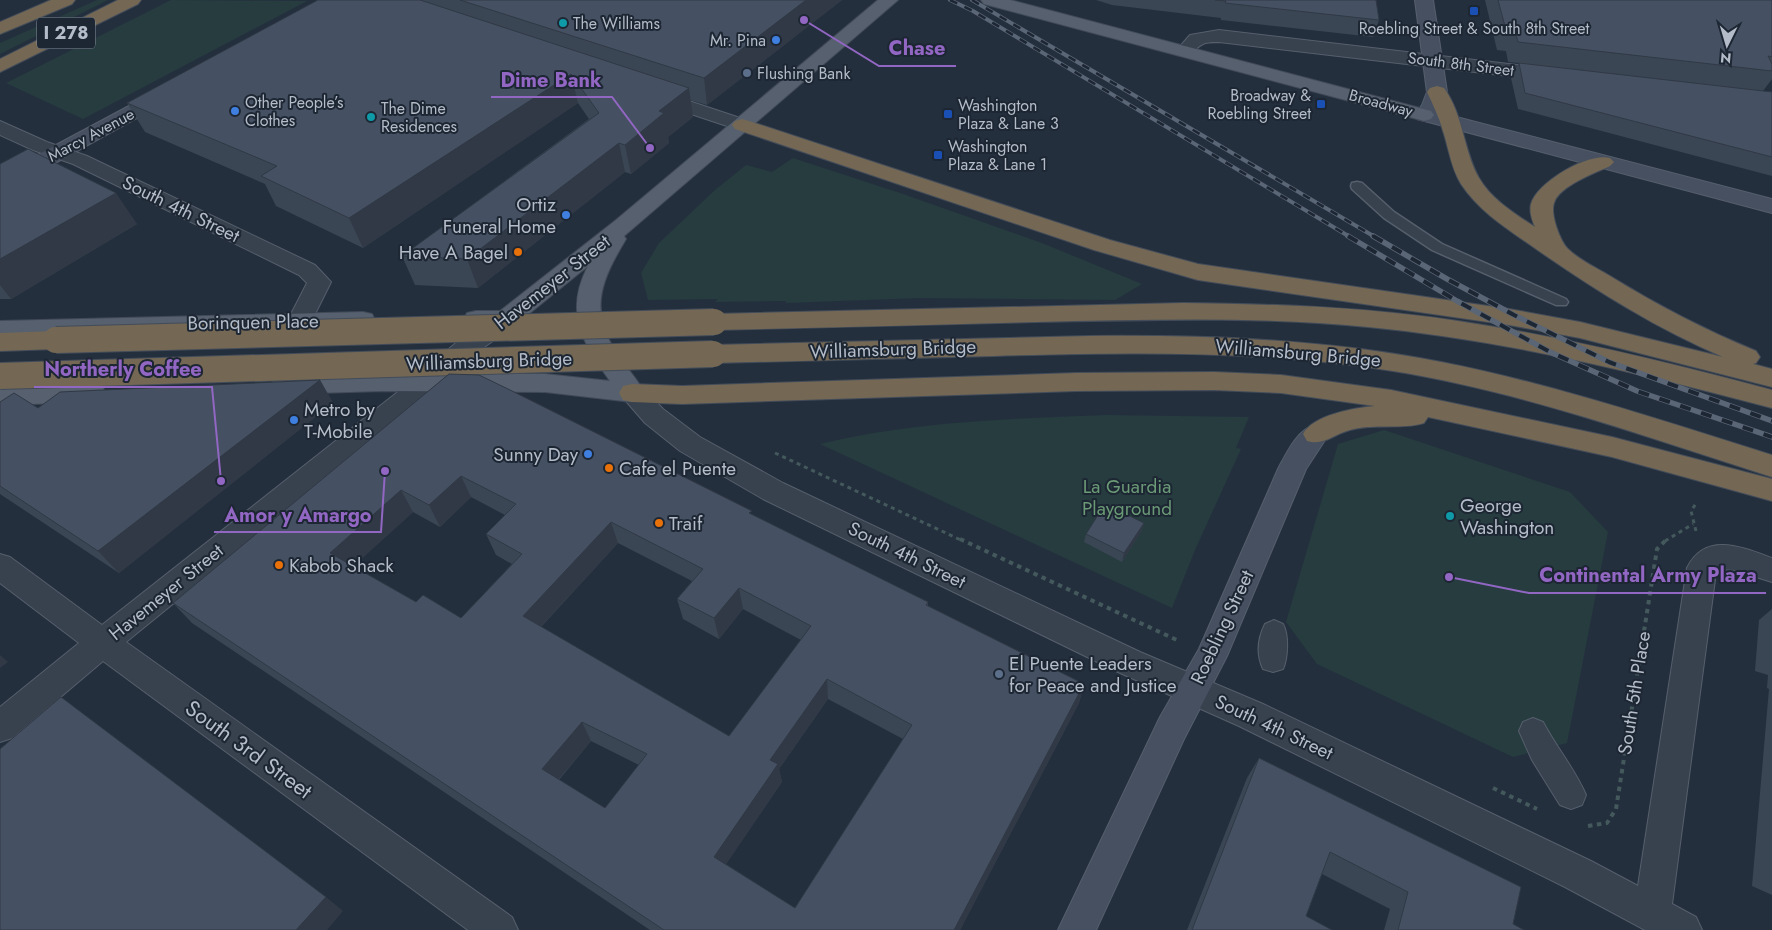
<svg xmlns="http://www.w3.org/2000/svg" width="1772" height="930" font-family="Jost,sans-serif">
<rect width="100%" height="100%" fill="#242f3e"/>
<g fill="#263c3f">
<polygon points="97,0 108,0 0,54 0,43"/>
<polygon points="171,0 307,1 83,119 6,83"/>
<polygon points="793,158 903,194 1042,243 1142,284 1115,300 920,298 786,303 786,301 715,302 718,299 648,300 641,273 659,243 715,190 746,165 772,172"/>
<path d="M1106 415 1249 417 1236 448 1241 449 1195 550 1172 608 820 444C914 421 1010 419 1106 415Z"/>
<polygon points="1384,430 1570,492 1608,532 1567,743 1513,757 1317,664 1286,622 1338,444"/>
</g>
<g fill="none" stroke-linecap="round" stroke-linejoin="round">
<g stroke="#565f6c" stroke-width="3">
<polygon id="service" points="1357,182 1362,183 1394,212 1442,244 1566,299 1568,302 1566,305 1556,305 1432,250 1384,218 1352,189 1351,186 1352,183"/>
</g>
<g stroke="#565f6c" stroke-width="2">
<g id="pedestrian">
<path d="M1274 620 1283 624C1289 635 1288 658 1283 669L1273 672 1263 669C1256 654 1258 638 1265 624Z"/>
<path d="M1533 718 1543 722C1556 747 1575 769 1586 795L1582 805 1571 809 1560 805 1532 760 1519 731 1523 722Z"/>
</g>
</g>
<g stroke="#565f6c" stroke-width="2">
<g id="minor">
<path d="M1219 30 1551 69 1558 71 1561 75 1558 79 1551 81 1219 42C1214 42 1207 42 1203 44 1192 49 1193 58 1178 55L1176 51 1190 35Z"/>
<polygon points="656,90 749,121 752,125 749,129 742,131 649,100 646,96 649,92"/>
<polygon points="0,121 47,142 87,156 315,265 331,282 309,326 300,328 291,326 288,320 307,283 299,275 73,164 33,150 0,135"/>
<path d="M505 312 514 314 517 320 514 326 480 350 436 390 126 642 512 917 518 930H468L103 661 12 738 0 742V707L79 643 0 583V554L10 557 102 625 418 376C441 357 477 320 505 312Z"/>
<path d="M632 384 641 386 663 409 700 437 783 483 1140 652 1263 704 1591 861 1638 886 1687 568C1705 531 1742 547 1772 558V582L1734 570 1719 569 1716 572 1672 904 1696 917 1702 930H1645L1565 887 1239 726 1118 672 763 499 680 451 645 423 619 393 623 386Z"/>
</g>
</g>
<g stroke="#565f6c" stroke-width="2">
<g id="secondary">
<polygon points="1415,0 1433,0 1447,92 1437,112 1772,199 1772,213 1417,119 1414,115 1422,105 1427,92"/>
<polygon points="164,89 171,91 174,95 171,99 8,189 0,190 0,175 157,91"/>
<path d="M1316 424 1325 427 1329 434 1306 469 1227 656 1184 739 1096 930H1058L1160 717 1199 649 1278 469C1287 452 1297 430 1316 424Z"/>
</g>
</g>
<g stroke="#414a57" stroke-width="2">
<g id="primary">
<path d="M878 0H898L624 236 626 239C602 279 588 309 616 352 625 366 637 379 645 393L641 400 632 402 545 392 382 391 284 394 275 392 271 385 275 378 284 376 382 373 545 374 610 381C582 342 564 312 588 266L515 325C500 329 482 329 467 325L464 319 467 313 476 311H500L616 220Z"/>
<polygon points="981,0 1010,0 1431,111 1434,115 1431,119 1424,121 1417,119 984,4"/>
<polygon points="363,312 372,314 375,320 372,326 363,328 0,337 0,321"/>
<polygon points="93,384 102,386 106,393 102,400 93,402 0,405 0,387"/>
</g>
</g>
<g stroke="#434c59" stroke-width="2">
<g id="motorway">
<polygon points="51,0 75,0 72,4 0,34 0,22"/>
<polygon points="118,0 141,0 138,4 0,72 0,59"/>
<path d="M1437 86 1444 88C1464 116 1463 150 1479 178 1491 199 1515 214 1535 227 1532 220 1529 212 1531 204 1537 182 1589 152 1610 158L1614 162 1610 166C1595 173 1559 186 1554 203 1550 214 1560 241 1568 249 1579 260 1597 268 1610 276 1657 305 1705 330 1756 351L1760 357 1756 363 1753 364 1772 369V387L1580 338 1509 325 1198 280 1094 250 735 129 732 125 735 121 742 119 749 121 1110 240 1198 264 1509 309 1580 322 1723 357C1657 329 1597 291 1539 251 1511 231 1480 213 1461 184 1451 168 1449 149 1443 131 1439 117 1433 105 1427 92L1430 88Z"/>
<path d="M1183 303C1275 304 1367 307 1458 321 1564 337 1668 362 1772 390V408C1639 373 1505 340 1368 327 1258 316 1146 320 1036 322 928 325 821 328 714 330L705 328 702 322 705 316 714 314Z"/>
<polygon points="56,331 65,334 68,340 65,346 56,349 0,351 0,333"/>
<path d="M1090 336C1208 335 1325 339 1441 362 1553 384 1663 421 1772 455V477C1647 437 1523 392 1393 371 1261 350 1127 352 994 356 900 358 807 361 713 363L704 360 700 354 704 348 713 345Z"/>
<path d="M1214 372 1281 375 1391 390 1612 437 1772 479V501L1612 457 1428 417 1424 423C1402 430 1375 423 1350 430 1334 434 1324 446 1307 441L1303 434C1313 415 1354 408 1375 406L1281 393 1214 390 1076 391 682 404 632 402 623 400 619 393 623 386 632 384 682 386 1076 373Z"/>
</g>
</g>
<g stroke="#44595c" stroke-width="3" stroke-dasharray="4 4" stroke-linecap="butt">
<polyline points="775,453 963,541"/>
<polyline points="1696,531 1691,511 1697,502"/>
<polyline points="1665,541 1693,524"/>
</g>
<g stroke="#44595c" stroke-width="4" stroke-dasharray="4.5 4.5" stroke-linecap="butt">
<polyline points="960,539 1179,641"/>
<polyline points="1493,788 1537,809"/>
<polyline points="1588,826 1607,823 1616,809 1657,549 1667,539"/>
</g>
<use href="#service" fill="#38414e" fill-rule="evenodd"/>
<use href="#pedestrian" fill="#38414e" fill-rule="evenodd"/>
<use href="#minor" fill="#38414e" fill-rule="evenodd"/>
<use href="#secondary" fill="#465061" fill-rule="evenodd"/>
<use href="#primary" fill="#56606e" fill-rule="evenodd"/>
<use href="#motorway" fill="#746855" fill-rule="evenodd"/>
<g stroke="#5a6575" stroke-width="4">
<g id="rail-far1">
<polyline points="950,0 973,11 1350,237"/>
<polyline points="972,0 1375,237"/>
</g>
</g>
<g stroke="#5a6575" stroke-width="5.5">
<g id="rail">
<polyline points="1348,236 1457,301 1550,352 1637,391 1772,437"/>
<polyline points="1373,236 1447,279 1514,315 1609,362 1772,421"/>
</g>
</g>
<use href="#rail-far1" stroke="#1d2633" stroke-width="2.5" stroke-dasharray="8" stroke-linecap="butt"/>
<use href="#rail" stroke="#1d2633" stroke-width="4" stroke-dasharray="11" stroke-linecap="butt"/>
<g stroke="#434c59" stroke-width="28" stroke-linecap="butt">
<g id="motorway-bridge">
<polyline points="56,340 714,322"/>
<polyline points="0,376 713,354"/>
</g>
</g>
<use href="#motorway-bridge" stroke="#746855" stroke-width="26"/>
</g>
<g fill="#3b4654" fill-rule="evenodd">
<polygon points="318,0 842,0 707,105 690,100 693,117 668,137 669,143 631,174 625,172 478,288 415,285 402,256 589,119 578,103 363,248 276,206 265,184 145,132 127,103"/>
<polygon points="1096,0 1376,0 1379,20 1373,37 1221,20 1221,18 1112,5"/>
<polygon points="1485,0 1772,0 1772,79 1763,91 1772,92 1772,176 1518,109 1511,78 1519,63 1508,62 1506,51 1497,50"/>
<polygon points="0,164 137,224 11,299 0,299"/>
<path d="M449 374 752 515 928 602V606L1084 684 1079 703 960 930H650L192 623 173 603ZM471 497 505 515 486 534 496 555 512 564 461 618 416 602 353 566 413 512 440 527ZM618 543 692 581 677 599 683 619 719 639 743 609 801 640 729 736 541 627ZM828 699 903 739 795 908 726 864 782 782 779 769ZM591 741 639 765 605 808 559 780Z"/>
<polygon points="320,380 333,403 119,573 0,494 0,402 38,408"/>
<polygon points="1144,523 1141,532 1122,562 1084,542 1086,534"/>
<polygon points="1772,609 1772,895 1752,886 1769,689 1767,688 1768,675 1755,671 1759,620"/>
<polygon points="1259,758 1513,924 1524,930 1384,930 1390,909 1322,874 1306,916 1332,930 1187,930 1247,778"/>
</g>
<g fill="#303945">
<polygon points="806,0 842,0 707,105 704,78"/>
<polygon points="571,74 578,103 363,248 349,218"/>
<polygon points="689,88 693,117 668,137 669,143 631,174 625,145 659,111"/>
<polygon points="619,143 625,172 478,288 467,259"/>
<polygon points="116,193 137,224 11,299 0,285 0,259"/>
<polygon points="320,380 333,403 119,573 98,551"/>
<polygon points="461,476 471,497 440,527 429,505"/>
<polygon points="401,490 413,512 345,574 330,553"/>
<polygon points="611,522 618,543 532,636 523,616"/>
<polygon points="1144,523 1141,532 1122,562 1124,553"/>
<polygon points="739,588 743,609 719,639 714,618"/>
<polygon points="0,655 8,662 0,668"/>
<polygon points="827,679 828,699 779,769 782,782 720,873 714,857 770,760"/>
<polygon points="1084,684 1079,703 960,930 954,930"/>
<polygon points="582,722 591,741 552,787 542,769"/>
<polygon points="326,897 343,911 327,930 296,930"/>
</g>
<g fill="#455162" stroke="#303945" fill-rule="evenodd">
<polygon points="318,0 420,0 689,88 659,111 664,113 625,145 619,143 467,259 402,256 599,113 571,74 349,218 261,176 277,166 127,103"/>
<polygon points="460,0 806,0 704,78"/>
<polygon points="1215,0 1376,0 1379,20 1225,3 1226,1"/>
<polygon points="1498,0 1772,0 1772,57 1768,56 1772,64 1772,71 1518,42 1515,31 1506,30"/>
<polygon points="1519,63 1772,92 1772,157 1525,93"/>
<polygon points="28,149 116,193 0,259 0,164"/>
<path d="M449 374 479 375 512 391 752 511 749 513 928 602 926 605 1084 684 954 930H664L173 603ZM461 476 516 504 486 534 522 554 461 618 423 595 416 602 330 553 401 490 429 505ZM611 522 703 569 677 599 714 618 739 588 811 626 729 736 523 616ZM827 679 912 725 795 908 714 857 778 764 770 760ZM582 722 647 754 605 808 542 769Z"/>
<polygon points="320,380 98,551 0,486 0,402 14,393 38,408 60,392"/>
<polygon points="1105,504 1144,523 1124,553 1086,534"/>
<polygon points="61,697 326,897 296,930 0,930 0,749"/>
<polygon points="1259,758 1521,887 1513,924 1524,930 1398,930 1408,892 1330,852 1306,916 1332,930 1192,930"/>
</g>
<g fill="#1a4fb4" stroke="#1d2633" stroke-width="2">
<rect x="1469" y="6" width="10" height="10" rx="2.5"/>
<rect x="1316" y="99" width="10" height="10" rx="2.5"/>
<rect x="943" y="109" width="10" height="10" rx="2.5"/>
<rect x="933" y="150" width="10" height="10" rx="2.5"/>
</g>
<g fill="#0f9aa8" stroke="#1d2633" stroke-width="2">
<circle cx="563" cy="23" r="5"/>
<circle cx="371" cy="117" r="5"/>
<circle cx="1450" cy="516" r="5"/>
</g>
<g fill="#3f7fe0" stroke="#1d2633" stroke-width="2">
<circle cx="776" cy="40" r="5"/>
<circle cx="235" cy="111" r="5"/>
<circle cx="566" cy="215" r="5"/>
<circle cx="294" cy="420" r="5"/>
<circle cx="588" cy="454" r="5"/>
</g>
<g fill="#5c6f8a" stroke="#1d2633" stroke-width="2">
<circle cx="747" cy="73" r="5"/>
<circle cx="999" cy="674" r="5"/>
</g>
<g fill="#e8710a" stroke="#1d2633" stroke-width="2">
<circle cx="518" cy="252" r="5"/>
<circle cx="609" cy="468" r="5"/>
<circle cx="659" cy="523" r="5"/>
<circle cx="279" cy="565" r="5"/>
</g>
<g text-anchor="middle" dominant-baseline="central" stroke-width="4" stroke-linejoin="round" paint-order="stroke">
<g font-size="16" fill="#b4bcc9" stroke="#1d2633" text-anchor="start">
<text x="573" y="23">The Williams</text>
<text x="1474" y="28" text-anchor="middle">Roebling Street &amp; South 8th Street</text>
<text x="766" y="40" text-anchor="end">Mr. Pina</text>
<text x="757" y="73">Flushing Bank</text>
<text x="1311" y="95" text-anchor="end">Broadway &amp;<tspan x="1311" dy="18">Roebling Street</tspan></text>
<text x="245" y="102">Other People’s<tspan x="245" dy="18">Clothes</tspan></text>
<text x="958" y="105">Washington<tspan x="958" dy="18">Plaza &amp; Lane 3</tspan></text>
<text x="381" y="108">The Dime<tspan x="381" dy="18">Residences</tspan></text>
<text x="948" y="146">Washington<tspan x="948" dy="18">Plaza &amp; Lane 1</tspan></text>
</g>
<g font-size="16" fill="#b4bcc9" stroke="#1d2633">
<text transform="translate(1461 64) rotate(7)">South 8th Street</text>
<text transform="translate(1381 103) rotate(15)">Broadway</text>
<text transform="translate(91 135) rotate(-28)">Marcy Avenue</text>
</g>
<rect fill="#1d2633" stroke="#878f9c" stroke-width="1" x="37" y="17.5" width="58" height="31" rx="4"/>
<g font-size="18" font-weight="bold" fill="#b4bcc9">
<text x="66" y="33">I 278</text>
</g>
<g font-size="19" fill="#b4bcc9" stroke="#1d2633" text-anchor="start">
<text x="556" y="204" text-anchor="end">Ortiz<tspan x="556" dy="22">Funeral Home</tspan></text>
<text x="508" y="252" text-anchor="end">Have A Bagel</text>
<text x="304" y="409">Metro by<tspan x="304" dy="22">T-Mobile</tspan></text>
<text x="578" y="454" text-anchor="end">Sunny Day</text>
<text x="619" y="468">Cafe el Puente</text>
<text x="1460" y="505">George<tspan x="1460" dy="22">Washington</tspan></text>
<text x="669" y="523">Traif</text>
<text x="289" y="565">Kabob Shack</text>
<text x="1009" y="663">El Puente Leaders<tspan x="1009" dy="22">for Peace and Justice</tspan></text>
</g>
<g font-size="19" fill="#b4bcc9" stroke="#1d2633">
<text transform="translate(181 209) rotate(26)">South 4th Street</text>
<text transform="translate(552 282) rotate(-38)">Havemeyer Street</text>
<text transform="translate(253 322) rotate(-1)">Borinquen Place</text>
<text transform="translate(893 349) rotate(-2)">Williamsburg Bridge</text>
<text transform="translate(1298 353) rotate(5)">Williamsburg Bridge</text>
<text transform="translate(489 361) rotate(-2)">Williamsburg Bridge</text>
<text transform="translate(907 555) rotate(26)">South 4th Street</text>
<text transform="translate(166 592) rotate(-39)">Havemeyer Street</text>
<text transform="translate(1222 627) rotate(-65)">Roebling Street</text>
<text transform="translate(1634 693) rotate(-81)">South 5th Place</text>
<text transform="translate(1274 727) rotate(25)">South 4th Street</text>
</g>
<g font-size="19" fill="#6b9a76" stroke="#1d2633">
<text x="1127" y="486">La Guardia<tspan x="1127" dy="22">Playground</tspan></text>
</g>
<g font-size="22" fill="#b4bcc9" stroke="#1d2633">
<text transform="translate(249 749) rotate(36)">South 3rd Street</text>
</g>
</g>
<path fill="none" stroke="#9266c3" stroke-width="2" d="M804 20L879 66H956M650 148L612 97H491M221 481L212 387H34M385 471L381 532H214M1449 577L1529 593H1766"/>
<g fill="#9266c3" stroke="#1d2633" stroke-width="2">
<circle cx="804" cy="20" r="5"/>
<circle cx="650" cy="148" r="5"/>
<circle cx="221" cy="481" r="5"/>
<circle cx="385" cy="471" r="5"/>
<circle cx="1449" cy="577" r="5"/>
</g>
<g font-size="20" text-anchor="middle" font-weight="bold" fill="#9266c3" stroke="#1d2633" stroke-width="4" stroke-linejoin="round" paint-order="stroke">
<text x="917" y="55">Chase</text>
<text x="551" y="87">Dime Bank</text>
<text x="123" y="376">Northerly Coffee</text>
<text x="298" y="522">Amor y Amargo</text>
<text x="1648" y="582">Continental Army Plaza</text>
</g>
<g transform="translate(1727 45) rotate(185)" stroke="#1d2633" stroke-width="4" paint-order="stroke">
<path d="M0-4L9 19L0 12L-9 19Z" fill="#b4bcc9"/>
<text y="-8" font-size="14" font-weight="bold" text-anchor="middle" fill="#b4bcc9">N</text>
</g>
</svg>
